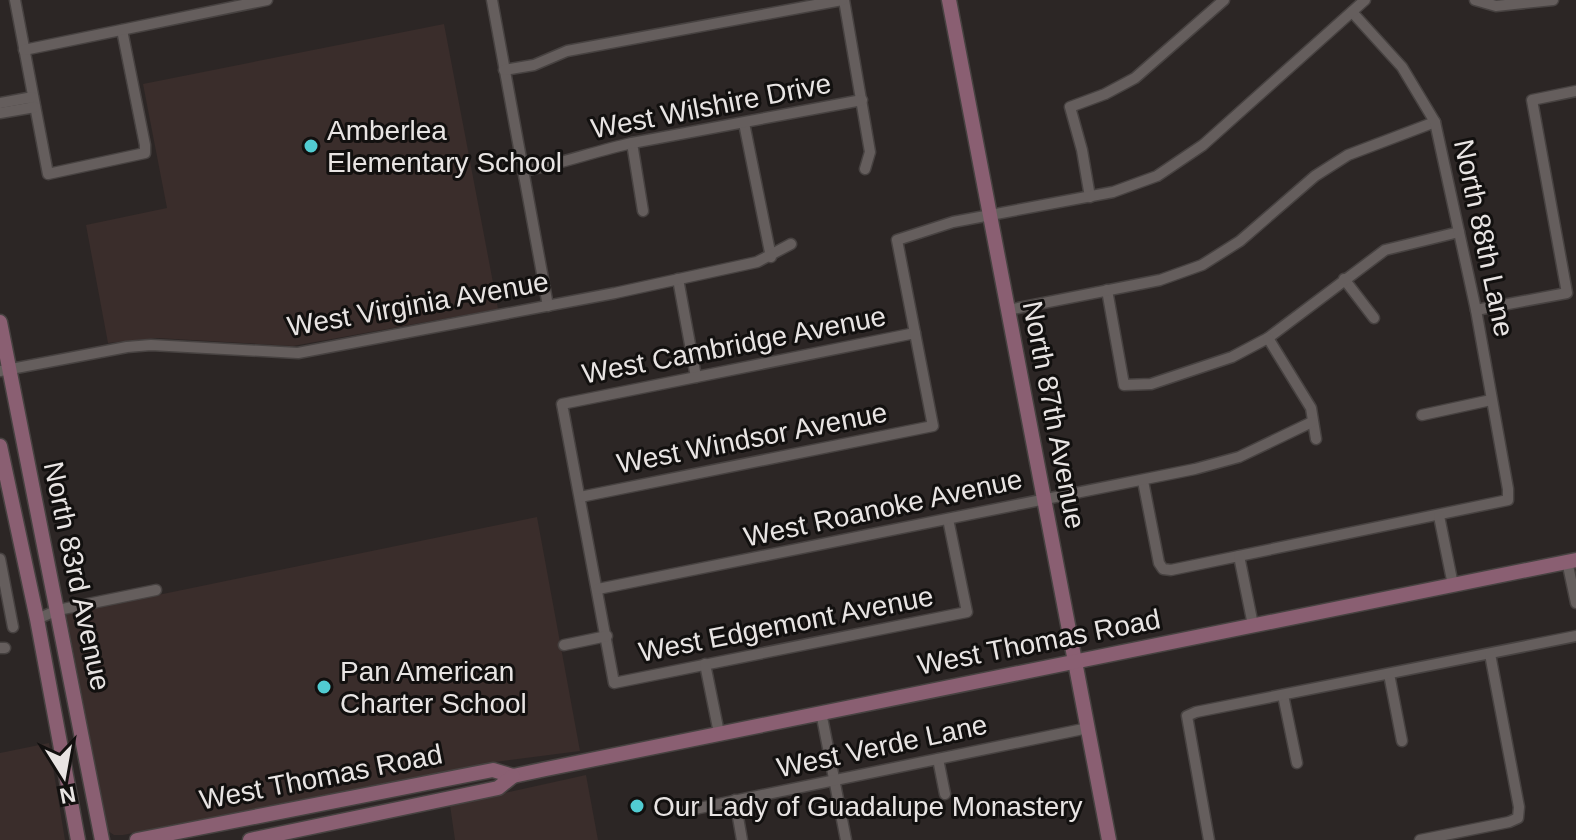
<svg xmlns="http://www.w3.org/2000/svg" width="1576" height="840" font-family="Arial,sans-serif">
<rect width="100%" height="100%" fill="#2c2625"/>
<g fill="#3a2d2b">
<polygon points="444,24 498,309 293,346 157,338 108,343 86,225 167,208 143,84"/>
<polygon points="537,517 580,751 495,762 123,835 114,835 108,831 66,614"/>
<polygon points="49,743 65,840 0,840 0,753"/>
<polygon points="586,775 598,840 455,840 450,805"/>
</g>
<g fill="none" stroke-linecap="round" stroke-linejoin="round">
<g stroke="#474241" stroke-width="13">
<g id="street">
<polyline points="15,0 48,174 145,153 145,145 122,30"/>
<polyline points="492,0 548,306"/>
<polyline points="844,0 870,152 865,169"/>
<polyline points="1475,0 1496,6 1553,0"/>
<polyline points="24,50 267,0"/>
<polyline points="504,70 534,65 567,51 842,0"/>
<polyline points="0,103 33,97"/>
<polyline points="0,113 35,107"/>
<polyline points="744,123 771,257"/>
<polyline points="632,143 643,211"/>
<path d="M523 171C561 164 595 151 632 143L862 100"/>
<polyline points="1090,197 1082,150 1070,107 1105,94 1135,78 1224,0"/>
<polyline points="678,279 696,377"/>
<polyline points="1344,279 1374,318"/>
<polyline points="1107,290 1124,385 1151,384 1232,357 1268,338 1385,250 1459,232"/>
<polyline points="1008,310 1160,280 1202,265 1240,241 1315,176 1348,155 1435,122"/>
<polyline points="1476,310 1567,293 1532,100 1576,91"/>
<polyline points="915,333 562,404 614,683 967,612 948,519"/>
<polyline points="1268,338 1311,408 1316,439"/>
<polyline points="0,371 127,347 151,345 298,353 615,293 757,262 791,244"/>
<polyline points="1422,415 1491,400"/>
<polyline points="1143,481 1159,563 1163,569 1171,570 1508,500 1508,489 1476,310 1435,122 1402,67 1352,12"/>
<polyline points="580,497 933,426 897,240 953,222 1113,192 1157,176 1203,145 1365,0"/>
<polyline points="1439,516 1453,585"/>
<polyline points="1239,556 1253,625"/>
<polyline points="0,559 13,627"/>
<polyline points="1567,561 1576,603"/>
<polyline points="598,589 1195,469 1239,457 1312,422"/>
<polyline points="37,619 58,610 156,590"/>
<polyline points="564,645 607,636"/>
<polyline points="0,648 5,648"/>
<polyline points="705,664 719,733"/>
<polyline points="1389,674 1402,741"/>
<polyline points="1283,695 1297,763"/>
<polyline points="821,712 846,840"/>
<polyline points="938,759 945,794"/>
<polyline points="735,800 742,840"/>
<polyline points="685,811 1088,728"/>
<polyline points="1209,840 1187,716 1196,712 1576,636"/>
<polyline points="1420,840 1509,822 1518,818 1519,807 1490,654"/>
</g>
</g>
<g stroke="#474241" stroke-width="17">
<g id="secondary">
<polyline points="949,0 1109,840"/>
<polyline points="0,322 102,840"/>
<polyline points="0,446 37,619 78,840"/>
<polyline points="137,840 493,770 513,776 546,769 1576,560"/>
<polyline points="250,840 498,788 513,776"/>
</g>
</g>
<use href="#street" stroke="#655e5d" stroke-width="10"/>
<use href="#secondary" stroke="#8a5f72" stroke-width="14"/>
</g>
<g fill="#51ccd2" stroke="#12100f" stroke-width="3">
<circle cx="311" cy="146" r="8"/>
<circle cx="324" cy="687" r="8"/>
<circle cx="637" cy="806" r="8"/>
</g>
<g text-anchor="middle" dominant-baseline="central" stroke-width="6" stroke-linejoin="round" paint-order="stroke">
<g font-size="28" fill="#e8e4e3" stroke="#12100f">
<text transform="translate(711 106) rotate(-11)">West Wilshire Drive</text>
<text transform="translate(1484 238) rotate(78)">North 88th Lane</text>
<text transform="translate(418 304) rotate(-10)">West Virginia Avenue</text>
<text transform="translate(734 345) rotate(-11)">West Cambridge Avenue</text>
<text transform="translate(1054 415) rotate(79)">North 87th Avenue</text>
<text transform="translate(752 438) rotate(-11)">West Windsor Avenue</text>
<text transform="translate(883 508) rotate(-12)">West Roanoke Avenue</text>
<text transform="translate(77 576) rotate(78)">North 83rd Avenue</text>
<text transform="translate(786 624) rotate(-11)">West Edgemont Avenue</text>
<text transform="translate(1039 642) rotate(-11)">West Thomas Road</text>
<text transform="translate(882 746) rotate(-12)">West Verde Lane</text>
<text transform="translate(321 777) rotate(-11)">West Thomas Road</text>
</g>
<g font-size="28" fill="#e8e4e3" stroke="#12100f" text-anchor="start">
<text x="327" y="130">Amberlea<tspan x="327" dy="32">Elementary School</tspan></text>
<text x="340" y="671">Pan American<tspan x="340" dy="32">Charter School</tspan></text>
<text x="653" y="806">Our Lady of Guadalupe Monastery</text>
</g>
</g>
<g transform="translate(64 776) rotate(169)" stroke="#12100f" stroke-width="6" paint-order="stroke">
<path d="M0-6L14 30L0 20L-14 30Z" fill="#e8e4e3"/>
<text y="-12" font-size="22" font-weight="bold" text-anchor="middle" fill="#e8e4e3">N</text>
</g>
</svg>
